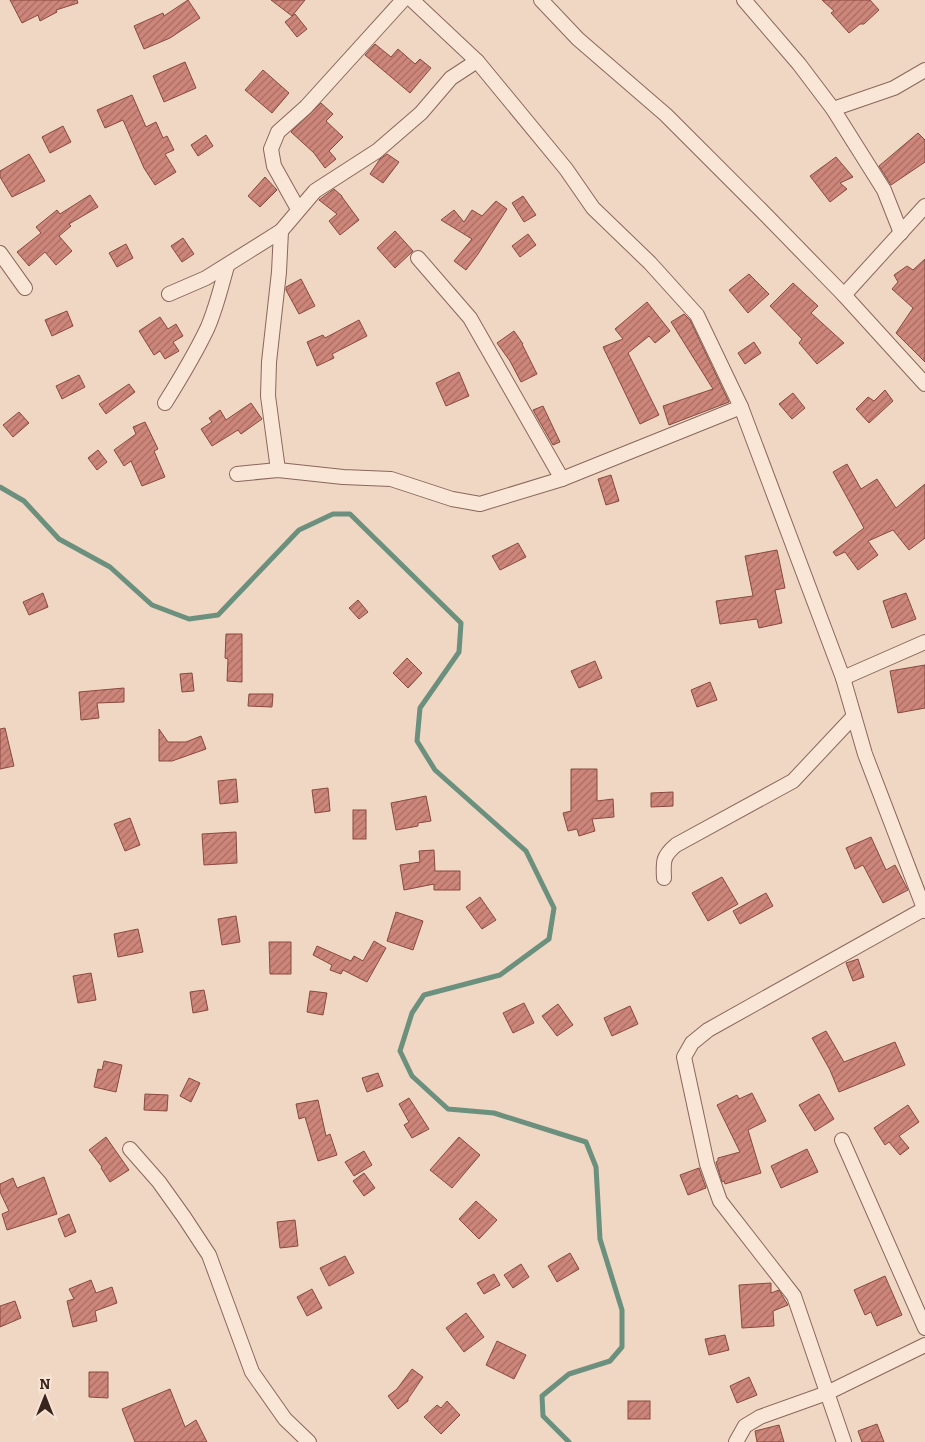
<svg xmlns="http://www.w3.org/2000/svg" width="925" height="1442" font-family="Bitter,serif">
<defs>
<pattern id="building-hatch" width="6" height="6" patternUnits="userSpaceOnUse" patternTransform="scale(1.25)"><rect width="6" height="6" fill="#cd8679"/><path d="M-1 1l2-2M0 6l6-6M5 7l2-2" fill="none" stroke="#a76d63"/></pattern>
</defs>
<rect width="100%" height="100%" fill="#efd7c4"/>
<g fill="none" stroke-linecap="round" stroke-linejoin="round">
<polyline stroke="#6c907e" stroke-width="5" points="0,487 24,501 59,539 110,567 152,605 189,619 218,615 299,530 333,514 350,514 461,623 459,652 420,708 417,741 435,770 526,851 554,908 549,939 500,975 424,995 412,1013 400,1051 412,1076 448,1109 494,1113 586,1142 596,1167 600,1239 622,1310 622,1347 610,1361 569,1374 542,1396 543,1416 569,1442"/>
</g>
<g fill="url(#building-hatch)" stroke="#89493f">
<polygon points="10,0 77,0 78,3 56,10 57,12 40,21 38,15 22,23"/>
<polygon points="188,0 200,18 170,38 144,49 134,26 163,13 164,16"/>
<polygon points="271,0 305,0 292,16"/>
<polygon points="822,0 870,0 879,10 864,24 860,24 849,33 831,13 834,11"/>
<polygon points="295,14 307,29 297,37 285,22"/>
<polygon points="375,44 391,57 398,49 415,64 420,59 431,68 410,93 365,55"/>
<polygon points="185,62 196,88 164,102 153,76"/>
<polygon points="263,70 289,93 272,113 245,90"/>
<polygon points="132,95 146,127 156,122 163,138 167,136 174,150 165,154 176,172 155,185 144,168 123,120 105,128 97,110"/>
<polygon points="321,103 333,114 326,121 343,137 329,151 336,159 325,168 314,153 291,132"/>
<polygon points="63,126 71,142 50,153 42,137"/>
<polygon points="918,133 925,140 925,162 891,185 879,166"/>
<polygon points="206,135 213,146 198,156 191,145"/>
<polygon points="29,154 45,181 12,197 0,177 0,171"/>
<polygon points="387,154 399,162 383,183 370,174 380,159"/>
<polygon points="836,157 853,177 840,183 847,189 830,202 810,176"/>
<polygon points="265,177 277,190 260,207 248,196"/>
<polygon points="334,189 342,196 342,197 359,220 340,235 329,221 337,214 319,200"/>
<polygon points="90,195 98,207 69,224 71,226 59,236 72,251 56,265 45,252 29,266 17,252 41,233 36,227 57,210 60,214"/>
<polygon points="523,196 536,215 524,222 512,203"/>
<polygon points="496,201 507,209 478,254 466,270 454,261 472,239 441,220 454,210 464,222 472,210 482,216"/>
<polygon points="395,231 413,251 395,268 377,248"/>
<polygon points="528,234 536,245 520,257 512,246"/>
<polygon points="183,238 194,254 182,262 171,246"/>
<polygon points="126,244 133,258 117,267 109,253"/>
<polygon points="925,259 925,362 896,333 913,308 892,289 898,282 894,275 907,266 913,270"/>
<polygon points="749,274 769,294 748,313 729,290"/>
<polygon points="301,279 315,306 299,314 286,290 286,287"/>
<polygon points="793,283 818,306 811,313 844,343 817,364 799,343 802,339 770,306"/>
<polygon points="647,302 670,331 655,343 649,336 628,353 659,415 640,424 603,347 623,339 615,329"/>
<polygon points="67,311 73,326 52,336 45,320"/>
<polygon points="684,314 690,320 729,402 669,425 663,406 713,389 671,322"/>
<polygon points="160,317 168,329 176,324 183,336 173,342 179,351 165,359 160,351 154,355 139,331"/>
<polygon points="359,320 367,336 332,354 334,358 317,366 307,342 323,335 325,338"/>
<polygon points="514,331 523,344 522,344 537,374 521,382 510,361 497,343"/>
<polygon points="754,342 761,353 745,364 738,353"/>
<polygon points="459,372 469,396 446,406 436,383"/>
<polygon points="79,375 85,387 62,399 56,386"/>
<polygon points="129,384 135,392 106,414 99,404"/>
<polygon points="885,390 893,401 869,423 856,409 868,397 874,401"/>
<polygon points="793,393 805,408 792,419 779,404"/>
<polygon points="251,403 262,419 241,434 238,430 212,446 201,429 212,422 209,418 220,410 226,420"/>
<polygon points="543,406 560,442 553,445 533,410"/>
<polygon points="19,412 29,423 13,437 3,425"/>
<polygon points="145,422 158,449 154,451 165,477 142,486 131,461 124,466 114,450 136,434 133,427"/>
<polygon points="98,450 107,462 97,470 88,458"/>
<polygon points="847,464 861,489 877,479 896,508 925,484 925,538 909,550 893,530 868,541 878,555 858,570 845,552 836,556 833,552 864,528 833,472"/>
<polygon points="611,475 619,501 606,505 598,479"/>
<polygon points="518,543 526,557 500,570 492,556"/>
<polygon points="777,550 785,588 775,590 782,623 759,628 757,619 720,624 716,601 753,596 745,556"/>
<polygon points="43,593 48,607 29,615 23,602"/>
<polygon points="906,593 916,619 892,628 883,601"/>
<polygon points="358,600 368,612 359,619 349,608"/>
<polygon points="226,634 242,634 242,682 227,681 228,659 225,658"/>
<polygon points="407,658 422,673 408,688 393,673"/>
<polygon points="595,661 602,678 579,688 571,671"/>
<polygon points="925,665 925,708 898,713 890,671"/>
<polygon points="192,673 194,691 182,692 180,674"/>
<polygon points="710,682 717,700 697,707 691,690"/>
<polygon points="124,688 124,702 97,703 99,718 81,720 79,692"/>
<polygon points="249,694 273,694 272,707 248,706"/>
<polygon points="5,728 14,766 0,769 0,729"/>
<polygon points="159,729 168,742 186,742 201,736 206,749 172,761 159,761"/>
<polygon points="571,769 597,769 597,801 613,799 614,817 592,819 595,831 579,836 577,829 568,831 563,813 571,811"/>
<polygon points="236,779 238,802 220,804 218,781"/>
<polygon points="328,788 330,811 315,813 312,790"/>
<polygon points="673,792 673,806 651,807 651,793"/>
<polygon points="426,796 431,821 418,823 418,826 396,830 391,803"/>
<rect x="353" y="810" width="13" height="29"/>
<polygon points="130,818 140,845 125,851 114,824"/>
<polygon points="236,832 237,863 204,865 202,834"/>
<polygon points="871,837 886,870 895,865 908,890 883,903 863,865 855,869 846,848"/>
<polygon points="434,850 435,871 460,871 460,890 434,890 434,884 404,890 400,865 420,862 419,851"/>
<polygon points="722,877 738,904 708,921 692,893"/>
<polygon points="766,893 773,906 740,924 733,911"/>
<polygon points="480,897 496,920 482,929 466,907"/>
<polygon points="396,912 423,921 413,950 387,941"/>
<polygon points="236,916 240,942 222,945 218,919"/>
<polygon points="138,929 143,952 118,957 114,934"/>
<polygon points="374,941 386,948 367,982 343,970 341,974 330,970 332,965 313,955 317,946 351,961 354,956 363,961"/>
<polygon points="269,942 291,942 291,974 270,974"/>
<polygon points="858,959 864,977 853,981 846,963"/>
<polygon points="91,973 96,1000 78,1003 73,976"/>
<polygon points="204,990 208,1010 193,1013 190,992"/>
<polygon points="310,991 327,993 323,1015 307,1012"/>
<polygon points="524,1003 534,1023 513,1033 503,1013"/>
<polygon points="558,1004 573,1025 557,1036 542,1016"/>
<polygon points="630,1006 638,1024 612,1036 604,1018"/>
<polygon points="826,1031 844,1062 895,1042 905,1065 839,1092 830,1070 812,1038"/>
<polygon points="104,1061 122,1065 116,1092 94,1087 98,1069 102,1070"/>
<polygon points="378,1073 383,1086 367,1092 362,1078"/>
<polygon points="189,1078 200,1083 191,1102 180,1096"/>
<polygon points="752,1093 766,1121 748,1130 761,1173 725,1184 724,1181 722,1182 716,1162 718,1161 718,1158 740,1152 717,1105 737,1095 739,1099"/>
<polygon points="145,1094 168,1095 167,1111 144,1110"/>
<polygon points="819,1094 834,1119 815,1131 799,1105"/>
<polygon points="409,1098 429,1129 412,1138 404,1125 409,1122 399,1104"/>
<polygon points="318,1100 326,1136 330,1134 337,1155 318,1161 305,1117 299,1119 296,1104"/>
<polygon points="908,1105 919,1122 899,1136 909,1148 900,1155 889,1142 885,1145 874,1128"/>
<polygon points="106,1137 129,1170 110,1182 101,1168 102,1167 89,1150"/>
<polygon points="459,1137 480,1155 452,1188 430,1170"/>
<polygon points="807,1149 818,1172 781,1188 771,1166"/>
<polygon points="364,1151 372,1165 354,1176 345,1162"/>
<polygon points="699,1168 706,1188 688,1195 680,1175"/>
<polygon points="364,1173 375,1188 364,1196 353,1181"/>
<polygon points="44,1177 57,1214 7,1230 2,1214 9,1211 0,1192 0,1184 13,1178 17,1188"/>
<polygon points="476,1201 497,1220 479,1239 459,1219"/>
<polygon points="69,1214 76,1232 65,1237 58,1219"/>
<polygon points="295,1220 298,1246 280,1248 277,1222"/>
<polygon points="570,1253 579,1269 557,1282 548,1266"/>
<polygon points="345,1256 354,1273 329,1286 320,1268"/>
<polygon points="521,1264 529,1277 513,1288 504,1275"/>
<polygon points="494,1274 500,1285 484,1294 477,1283"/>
<polygon points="885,1276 902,1315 877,1326 871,1312 865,1315 854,1290"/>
<polygon points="91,1280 96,1293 112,1287 117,1303 95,1311 97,1321 73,1327 67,1301 74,1299 69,1289"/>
<polygon points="771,1283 771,1293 779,1290 788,1305 773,1311 774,1326 742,1328 739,1285"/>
<polygon points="312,1289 322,1308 307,1316 297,1297"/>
<polygon points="15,1301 21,1318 0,1327 0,1306"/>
<polygon points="466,1313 484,1337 464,1352 446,1328"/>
<polygon points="725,1335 729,1350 709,1355 705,1339"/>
<polygon points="497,1341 526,1355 514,1379 486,1365"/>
<polygon points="412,1369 423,1377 408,1399 408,1401 398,1409 388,1396 397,1389"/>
<polygon points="89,1372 108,1372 108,1398 89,1397"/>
<polygon points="749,1377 757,1395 737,1403 730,1386"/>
<polygon points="170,1389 185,1427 196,1420 207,1442 135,1442 122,1409"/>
<polygon points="447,1401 460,1415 441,1434 424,1417 437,1405 441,1408"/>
<rect x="628" y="1401" width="22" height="18"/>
<polygon points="877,1424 884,1442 862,1442 858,1431"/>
<polygon points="779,1425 784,1442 757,1442 755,1431"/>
</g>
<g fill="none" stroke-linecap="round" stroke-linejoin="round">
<g stroke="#8a675a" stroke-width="16">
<g id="minor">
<polyline points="412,0 477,61 566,169 593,208 650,263 697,315 741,407 843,678 865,754 925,911"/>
<polyline points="541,0 578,39 666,115 761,210 844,295 925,384"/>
<polyline points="744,0 799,64 833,109 884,190 901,233"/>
<polyline points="833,109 894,88 925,70"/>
<polyline points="298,209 274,166 271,149 278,132 306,107 403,0"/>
<polyline points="0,253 25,288"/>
<polyline points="418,258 470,318 562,479"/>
<polyline points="169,294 206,278 281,231 315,191 377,151 421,113 451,78 477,61"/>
<polyline points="844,295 925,206"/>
<path d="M165 403C180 379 195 354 207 329 216 309 221 287 227 266"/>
<polyline points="278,470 268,396 269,362 279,272 281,231"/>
<polyline points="237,474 278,470 343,477 391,479 452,499 480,504 562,479 741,407"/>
<polyline points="843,678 925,642"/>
<path d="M664 878C663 861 663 856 676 845L793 781 854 716"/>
<polyline points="842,1140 925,1328"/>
<polyline points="130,1149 159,1182 184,1217 209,1255 252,1372 285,1419 309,1442"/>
<polyline points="736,1442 745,1426 760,1417 827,1393 925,1345"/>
<polyline points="844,1442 794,1296 720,1201 707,1164 684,1057 692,1043 708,1030 924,909"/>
</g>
</g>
<use href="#minor" stroke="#f9e6d7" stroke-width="14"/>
</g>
<g transform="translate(45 1397)" stroke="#f6e3d3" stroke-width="4" paint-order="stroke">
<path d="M0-4L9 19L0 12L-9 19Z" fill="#39241e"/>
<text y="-8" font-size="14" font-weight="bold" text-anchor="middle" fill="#39241e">N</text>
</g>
</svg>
